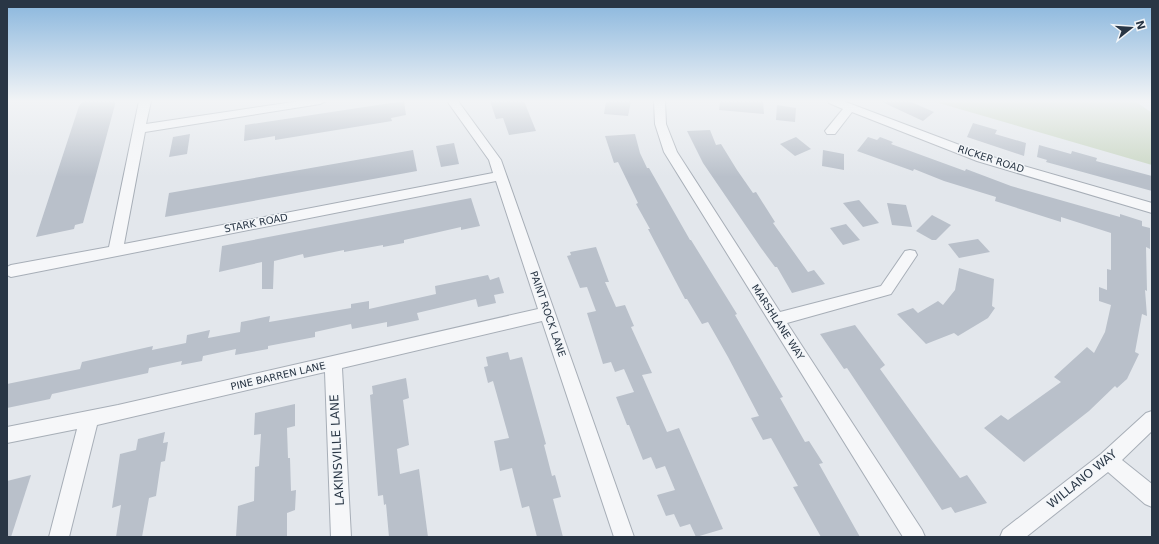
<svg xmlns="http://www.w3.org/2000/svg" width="1159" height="544" font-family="'DejaVu Sans',sans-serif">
<rect width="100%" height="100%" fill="#e3e7ec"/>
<polygon fill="#c9d6c3" points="932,101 1135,101 1152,113 1152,165"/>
<g fill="#b9c0ca">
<polygon points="83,101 116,101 83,223 75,225 74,229 36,237 79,106"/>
<polygon points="404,101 406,115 391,118 392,121 275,140 275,136 244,141 245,125"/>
<polygon points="490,101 524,101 536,131 509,135 503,118 496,119"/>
<polygon points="606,101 631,101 628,116 604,114"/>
<polygon points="720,101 763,101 764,114 719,110"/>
<polygon points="880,101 909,101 934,112 923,121"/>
<polygon points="777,105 796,108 795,122 776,120"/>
<polygon points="973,123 997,130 995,134 1026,143 1024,156 967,137"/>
<polygon points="710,130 716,145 721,144 737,170 753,193 756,192 775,222 773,223 808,272 814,270 825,284 792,293 777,267 775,267 761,248 703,163 687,131"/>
<polygon points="190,134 187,154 169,157 173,137"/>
<polygon points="635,134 640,153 647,168 649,168 690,240 691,240 737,314 735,315 783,397 780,398 805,442 809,441 823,463 819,464 860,537 821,537 793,487 798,486 771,438 763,440 751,418 759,416 728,357 708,322 702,324 687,299 685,299 648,229 650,229 636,204 638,203 618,162 614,163 605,136"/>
<polygon points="796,137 811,149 795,156 780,144"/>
<polygon points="868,137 877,140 880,137 893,142 891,144 965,171 966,169 1011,186 1120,217 1120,214 1142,221 1142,226 1150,228 1150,249 1146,247 1147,291 1145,290 1147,316 1142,314 1135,352 1139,354 1127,379 1117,388 1115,386 1089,411 1024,462 984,428 1001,415 1008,420 1061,382 1054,377 1087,347 1094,353 1105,332 1111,305 1099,301 1099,287 1107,290 1107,269 1111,270 1111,233 1061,217 1061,222 995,201 996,197 944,181 914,169 913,171 857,151"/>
<polygon points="454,143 459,164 441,167 436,146"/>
<polygon points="1039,145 1071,154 1072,151 1097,158 1096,161 1152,176 1152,191 1046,162 1047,160 1037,157"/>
<polygon points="413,150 417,171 165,217 169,193"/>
<polygon points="823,150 844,154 844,170 822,166"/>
<polygon points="471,198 480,226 461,230 461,227 404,240 404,243 383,247 383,245 344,252 344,250 304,258 303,254 274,261 273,289 262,289 262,262 219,272 222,246"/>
<polygon points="859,200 879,223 863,227 843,203"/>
<polygon points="887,203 906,205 912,227 892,225"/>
<polygon points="932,215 951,225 936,240 932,240 916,231"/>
<polygon points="846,224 860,240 843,245 830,228"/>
<polygon points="978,239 990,252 959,258 948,244"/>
<polygon points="596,247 609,282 605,282 616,307 625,305 634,326 631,327 652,373 642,375 667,432 679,428 723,529 696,537 690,524 680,527 674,514 666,516 657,495 675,490 665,466 656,469 651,457 643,460 629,425 627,425 616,397 634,392 624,369 615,372 611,362 603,364 587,313 596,311 587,287 580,288 567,256 571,255 570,252"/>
<polygon points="959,268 994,279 992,306 995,308 988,318 958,336 954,333 926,344 897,314 913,308 918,313 938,301 943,305 955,290"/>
<polygon points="488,275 490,280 499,277 504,293 494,295 496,303 478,307 476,299 417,313 419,320 387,327 387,322 352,329 351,324 315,332 315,337 268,346 268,349 235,355 236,349 203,356 202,361 181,365 182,361 149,368 148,373 52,394 50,399 7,408 7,384 80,369 82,362 153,346 152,350 186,343 187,335 210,330 208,338 240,332 241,322 270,316 269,322 351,308 351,304 369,301 369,309 436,294 435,286"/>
<polygon points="855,325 885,365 880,369 933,442 960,478 967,475 987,503 955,513 951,507 942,510 847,368 844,369 820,334"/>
<polygon points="508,352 510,360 522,357 546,444 544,445 552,476 555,475 561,497 553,499 563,537 537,537 529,506 522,508 512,468 500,471 494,441 509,438 493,381 488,383 484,367 488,366 486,357"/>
<polygon points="406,378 409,398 403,400 409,445 397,449 400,474 419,469 428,537 389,537 386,504 384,505 383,495 378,496 370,395 373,394 372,386"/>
<polygon points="295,404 295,426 287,428 288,458 290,458 291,491 296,490 295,510 287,513 287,537 236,537 238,506 254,501 255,467 259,466 261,434 254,435 255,413"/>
<polygon points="165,432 163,443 168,442 165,461 161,462 156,496 149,498 142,537 116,537 121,505 112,508 120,454 136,450 138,439"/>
<polygon points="31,475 11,537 7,537 7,481"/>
</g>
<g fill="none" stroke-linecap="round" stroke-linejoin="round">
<g stroke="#a7aeb7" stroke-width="2">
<g id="street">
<polygon points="139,101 151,101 146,124 300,101 326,101 320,104 145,132 124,244 493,173 489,160 447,101 458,101 501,160 634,537 614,537 542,321 342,368 351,537 331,537 325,372 97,425 69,537 49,537 77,429 7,443 7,427 118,405 538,309 496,181 11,277 7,275 7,267 11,265 109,247"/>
<polygon points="654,101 665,101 666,124 677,152 780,312 881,286 905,251 910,250 915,251 917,255 891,294 787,323 922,530 925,537 903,537 664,152 655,124"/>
<polygon points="828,101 843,101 986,155 1152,203 1152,213 977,161 852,112 835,134 827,134 825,131 843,109 829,103"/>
<polygon points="1152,411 1152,431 1122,460 1152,484 1152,507 1145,504 1108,472 1026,537 1000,537 1003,530 1101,454 1146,413"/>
</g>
</g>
<use href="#street" fill="#f6f7f9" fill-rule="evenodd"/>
</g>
<linearGradient id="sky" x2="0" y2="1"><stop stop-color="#89b6dd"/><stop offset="0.57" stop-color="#f2f4f6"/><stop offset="1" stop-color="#f2f4f6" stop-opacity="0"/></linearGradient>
<rect width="1159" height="177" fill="url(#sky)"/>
<g text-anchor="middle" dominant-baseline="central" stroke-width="3" stroke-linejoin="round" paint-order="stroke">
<g font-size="10" fill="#293645" stroke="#f3f6f9">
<text transform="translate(991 159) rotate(18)">RICKER ROAD</text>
<text transform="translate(256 223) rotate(-11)">STARK ROAD</text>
<text transform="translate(548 314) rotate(71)">PAINT ROCK LANE</text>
<text transform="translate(778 322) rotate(57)">MARSHLANE WAY</text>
<text transform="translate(278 376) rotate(-13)">PINE BARREN LANE</text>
</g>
<g font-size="12" fill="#293645" stroke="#f3f6f9">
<text transform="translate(337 450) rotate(-93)">LAKINSVILLE LANE</text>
<text transform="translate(1082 479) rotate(-39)">WILLANO WAY</text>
</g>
</g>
<rect width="1159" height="544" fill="none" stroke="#293645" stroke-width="16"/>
<g transform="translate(1131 28) rotate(73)" stroke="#f3f6f9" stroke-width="3" paint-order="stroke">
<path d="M0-3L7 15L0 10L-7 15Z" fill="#293645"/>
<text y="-6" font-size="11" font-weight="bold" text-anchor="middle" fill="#293645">N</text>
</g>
</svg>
